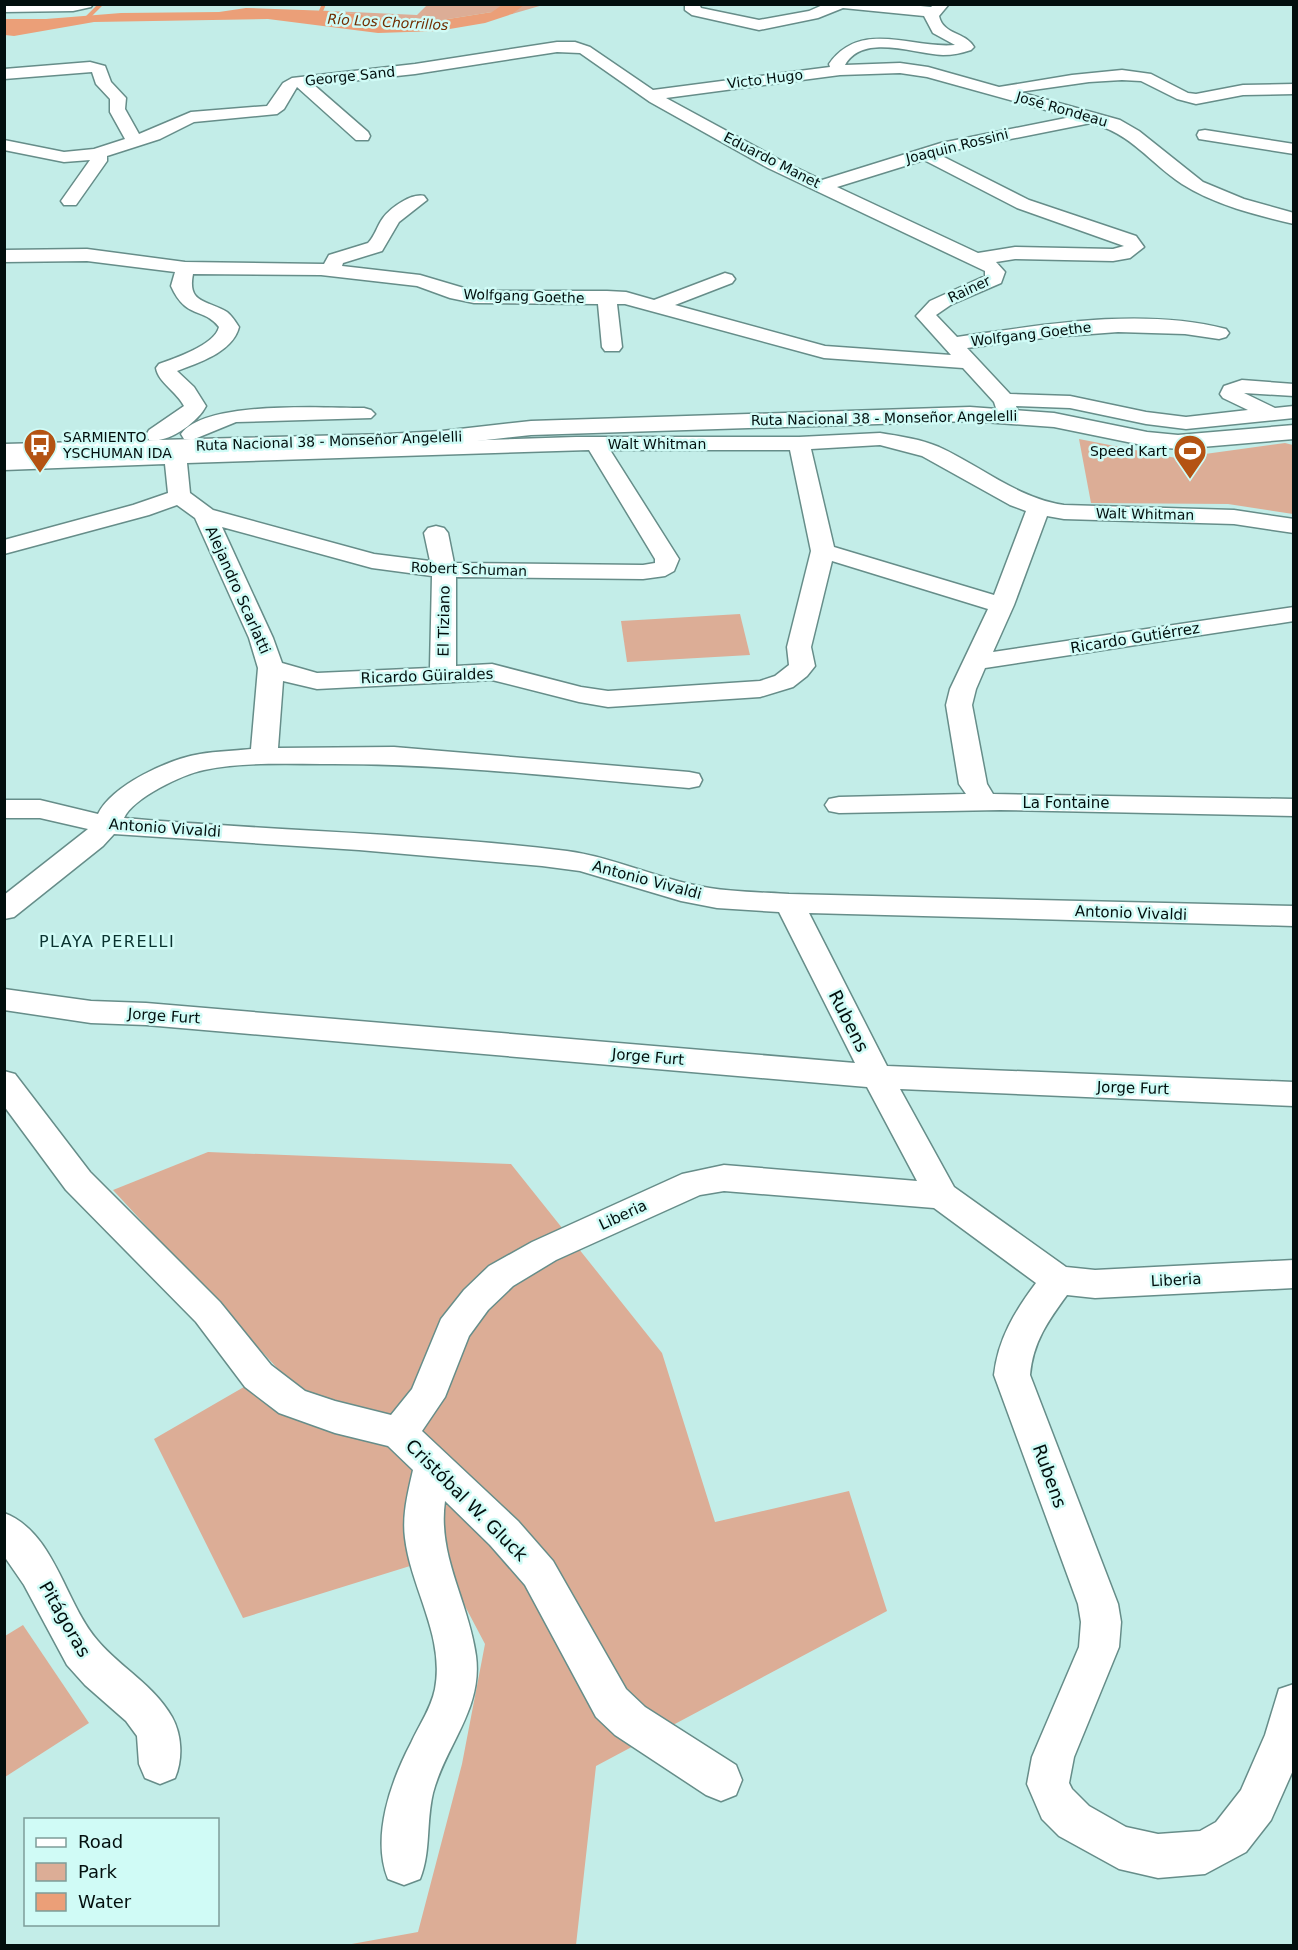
<svg xmlns="http://www.w3.org/2000/svg" width="1298" height="1950" font-family="'DejaVu Sans',sans-serif">
<rect width="100%" height="100%" fill="#c3ede8"/>
<g fill="#dcad96">
<polygon points="427,5 543,5 512,14 492,12 423,23 331,11 417,15"/>
<polygon points="1079,439 1176,458 1285,443 1293,445 1293,514 1228,504 1091,503"/>
<polygon points="740,614 750,655 627,662 621,621"/>
<polygon points="208,1152 511,1164 662,1353 715,1522 849,1491 887,1611 596,1766 576,1945 346,1945 418,1932 462,1764 485,1644 439,1557 243,1618 154,1439 277,1368 113,1190"/>
<polygon points="23,1625 89,1723 5,1777 5,1636"/>
</g>
<polygon fill="#eb9f78" points="502,5 524,5 512,14 485,23 438,31 378,33 268,19 94,22 14,36 5,35 5,19 46,19 121,13 219,12 246,8 331,11 423,23 492,12"/>
<g fill="none" stroke-linecap="round" stroke-linejoin="round">
<g stroke="#eb9f78" stroke-width="4">
<polyline points="321,11 324,4"/>
<polyline points="84,21 101,4"/>
</g>
<g stroke="#668d89" stroke-width="3">
<g id="minor">
<polygon points="4,4 93,4 91,7 73,11 4,12"/>
<path d="M685 4H699L701 8 759 20 809 11 825 4H900L931 7 934 4H949L939 16C943 35 966 32 974 47L971 50C962 53 953 55 943 55 914 54 863 33 845 65L900 63 928 67 999 87 1072 75 1122 70 1151 74 1188 93 1196 94 1243 85 1294 84V94L1243 95 1196 104 1177 99 1141 81 1122 80 1089 82 1019 92 1120 120 1139 131 1203 182 1244 199 1294 213V224C1256 215 1215 205 1182 184 1149 162 1132 134 1091 123L950 151 940 155 1029 200 1136 236 1144 247 1130 258 1113 261 1015 259 996 262 1005 272 1001 283 952 304 936 315 957 337C1043 325 1139 307 1226 329L1229 333 1226 337 1219 339 1185 334 1118 332 1051 337 967 348 1010 394 1070 396 1146 412 1186 417 1248 410 1223 398 1220 394 1224 386 1242 380 1294 384V396L1244 393 1275 408 1294 406V418L1186 429 1146 424 1070 408 1016 406 1019 415 1016 420 1008 421 1000 420 994 402 963 368 824 358 625 304H617L622 347 619 351H605L602 347 598 304 474 303 450 298 417 286 321 275 193 274C187 304 207 300 227 312 232 316 235 321 239 327 233 352 198 363 177 371L194 387 206 406C198 422 168 444 149 440L146 435 149 430 184 406C177 392 158 382 156 368L159 364C175 358 215 345 219 327 204 307 186 320 171 286L175 272 87 261 4 262V250L87 249 185 262 324 264 329 255 368 243C375 236 377 226 383 218 391 207 412 193 424 196L427 200 399 222 382 251 343 263 342 266 420 275 474 291H607L626 292 654 300 725 273 732 275 735 279 732 283 675 305 825 346 951 355 916 316 930 301 985 276V271L768 168 650 102 580 53 557 52 415 74 314 85 368 132 370 136 368 140H356L297 87 284 109 277 114 194 122 160 139 107 156V161L76 205H64L61 201 90 160 64 162 4 150V140L64 152 94 149 125 139 110 112V99L96 84 92 72 4 79V69L90 62 105 66 111 82 126 98 125 109 139 134 191 112 267 106 283 83 292 78 415 64 557 42H575L590 47 653 90 830 67 829 64C861 19 911 49 955 45L933 33 924 16 843 8 818 18 759 30 692 15 685 10ZM900 73 927 77 1071 117 941 143 822 180 780 160 666 98 840 75ZM924 160 1017 208 1124 246 1113 249 1015 247 978 253 837 187Z"/>
<polygon points="1205,130 1294,144 1294,154 1199,139 1197,135 1199,131"/>
<path d="M364 408 371 410 375 414 371 418 236 422 192 440 184 439 181 434C205 400 324 408 364 408Z"/>
<path d="M880 433C899 436 920 439 939 447 981 466 1017 498 1064 505L1234 510 1294 519V533L1234 524 1064 519 1047 516 1014 605 993 652 1294 607V621L985 668 976 689 972 705 987 784 993 794 1294 799V816L1000 810 839 813 829 811 825 805 829 799 839 797 966 794 959 784 946 705 950 689 988 609 832 561 811 647 815 666 807 676 793 687 760 697 608 707 579 702 492 680 317 689 283 681 278 748 394 747 689 772 699 774 702 780 699 786 689 788C567 778 445 763 322 764 284 764 242 762 204 770 183 774 133 798 124 818 272 831 420 833 567 851 611 857 652 876 694 885 725 892 757 892 789 894L1294 906V926L809 913 887 1066 1294 1082V1106L900 1089 954 1187 1066 1267 1095 1270 1294 1260V1288L1095 1298 1067 1295C1048 1321 1033 1342 1030 1375L1118 1604 1121 1622 1119 1647 1074 1757 1069 1783 1072 1789 1089 1806 1126 1827 1158 1834 1200 1831 1216 1822 1241 1790 1265 1735 1279 1689 1294 1684V1768L1271 1820 1246 1852 1205 1874 1158 1878 1119 1869 1059 1836 1042 1819 1027 1784 1032 1757 1079 1647 1081 1622 1078 1604 994 1375C998 1339 1015 1311 1036 1283L934 1208 724 1191 700 1195 556 1260 513 1286 488 1310 469 1336 445 1397 422 1431 518 1521 553 1561 626 1689 645 1707 736 1765 742 1780 736 1795 721 1801 706 1795 615 1735 596 1717 525 1585 490 1545 445 1501C437 1556 469 1602 476 1656 483 1709 445 1746 433 1793 426 1822 431 1852 420 1879L404 1885 388 1879C371 1837 391 1781 411 1743 419 1725 431 1709 435 1689 445 1636 411 1589 405 1538 402 1515 408 1492 413 1470L388 1446 335 1433 279 1413 245 1387 196 1322 66 1190 4 1106V1071L15 1074 90 1172 220 1302 271 1365 305 1391 335 1401 391 1415 412 1389 441 1319 464 1290 489 1266 532 1242 682 1174 724 1165 917 1181 867 1087 146 1025 91 1023 4 1010V989L91 1001 146 1003 855 1063 779 912 717 908 681 901 580 871 542 866 359 850 114 834 103 846 14 917 4 919V895L88 829 40 818H4V800H40L98 814C112 785 169 759 200 754 217 751 234 751 251 749L258 668 249 638 195 518 177 505 149 515 4 554V540L133 505 168 493 165 464 4 470V456L167 451 171 442 179 440 187 442 189 450 576 437H799ZM880 445 922 456 1010 505 1026 511 994 595 834 547 811 449ZM589 450 655 559V563L643 565 454 563 448 533 444 528 436 526 428 528 424 533 430 561 374 554 213 510 190 493 187 463ZM610 450H790L811 551 787 647 789 665 775 676 760 681 608 691 581 687 492 664 456 666V577L643 579 665 576 674 571 679 559ZM222 527 372 568 432 576 430 668 317 673 282 663 273 638Z"/>
<path d="M4 1513C55 1532 65 1604 98 1641 121 1668 154 1685 172 1717 182 1735 183 1759 175 1778L160 1784 145 1778 139 1764 137 1736 126 1721 85 1685 67 1665 24 1585 4 1556Z"/>
</g>
</g>
<g stroke="#668d89" stroke-width="3">
<polygon id="major" points="970,407 1054,413 1147,432 1178,435 1294,425 1294,439 1178,449 1147,446 1054,427 970,421 531,435 442,445 388,448 4,458 4,444 388,434 442,431 531,421"/>
</g>
<use href="#minor" fill="#fff" fill-rule="evenodd"/>
<use href="#major" fill="#fff" fill-rule="evenodd"/>
</g>
<defs>
<g id="bus-pin" transform="scale(1.725)"><path d="M0 17L-7.5 6A9.5 9.5 0 1 1 7.5 6Z" fill="#b45313" stroke="#d0fbf6"/><path d="M-5-6H5V4H4V6H2V4H-2V6H-4V4H-5ZM-3.5-4V0h7V-4ZM-3.5 1.2v1.5H-2V1.2ZM2 1.2v1.5H3.5V1.2Z" fill="#fff"/></g>
<g id="stadium-pin" transform="scale(1.725)"><path d="M0 17L-7.5 6A9.5 9.5 0 1 1 7.5 6Z" fill="#b45313" stroke="#d0fbf6"/><path d="M0-5a6.5 5 0 1 0 0 10a6.5 5 0 1 0 0-10ZM-3.5-1.8h7v3.6h-7Z" fill="#fff"/></g>
</defs>
<g fill-rule="evenodd">
<use href="#bus-pin" x="40" y="445"/>
<use href="#stadium-pin" x="1190" y="451"/>
</g>
<g text-anchor="middle" dominant-baseline="central" stroke-width="5" stroke-linejoin="round" paint-order="stroke">
<g font-size="14" font-style="italic" fill="#702d00" stroke="#d0fbf6">
<text transform="translate(388 22) rotate(3)">Río Los Chorrillos</text>
</g>
<g font-size="14" fill="#020f0e" stroke="#d0fbf6">
<text transform="translate(350 76) rotate(-6)">George Sand</text>
<text transform="translate(765 79) rotate(-7)">Victo Hugo</text>
<text transform="translate(1062 109) rotate(16)">José Rondeau</text>
<text transform="translate(957 146) rotate(-14)">Joaquin Rossini</text>
<text transform="translate(772 160) rotate(27)">Eduardo Manet</text>
<text transform="translate(969 289) rotate(-25)">Rainer</text>
<text transform="translate(524 296) rotate(2)">Wolfgang Goethe</text>
<text transform="translate(1031 334) rotate(-7)">Wolfgang Goethe</text>
<text transform="translate(884 418) rotate(-1)">Ruta Nacional 38 - Monseñor Angelelli</text>
<text transform="translate(329 441) rotate(-2)">Ruta Nacional 38 - Monseñor Angelelli</text>
<text x="657" y="444">Walt Whitman</text>
<text transform="translate(1145 514) rotate(1)">Walt Whitman</text>
<text transform="translate(469 569) rotate(2)">Robert Schuman</text>
</g>
<g font-size="14" fill="#020f0e" stroke="#d0fbf6" text-anchor="start">
<text x="63" y="437">SARMIENTO<tspan x="63" dy="16">YSCHUMAN IDA</tspan></text>
<text x="1167" y="451" text-anchor="end">Speed Kart</text>
</g>
<g font-size="15" fill="#020f0e" stroke="#d0fbf6">
<text transform="translate(238 590) rotate(66)">Alejandro Scarlatti</text>
<text transform="translate(444 621) rotate(-89)">El Tiziano</text>
<text transform="translate(1135 638) rotate(-9)">Ricardo Gutiérrez</text>
<text transform="translate(427 676) rotate(-2)">Ricardo Güiraldes</text>
<text x="1066" y="803">La Fontaine</text>
<text transform="translate(165 828) rotate(4)">Antonio Vivaldi</text>
<text transform="translate(647 880) rotate(15)">Antonio Vivaldi</text>
<text transform="translate(1131 913) rotate(2)">Antonio Vivaldi</text>
<text transform="translate(164 1016) rotate(4)">Jorge Furt</text>
<text transform="translate(648 1057) rotate(5)">Jorge Furt</text>
<text transform="translate(1133 1088) rotate(2)">Jorge Furt</text>
<text transform="translate(623 1215) rotate(-25)">Liberia</text>
<text transform="translate(1176 1280) rotate(-3)">Liberia</text>
</g>
<g font-size="16" letter-spacing="1.5" fill="#09322f" stroke="#d0fbf6">
<text x="107" y="941">PLAYA PERELLI</text>
</g>
<g font-size="18" fill="#020f0e" stroke="#d0fbf6">
<text transform="translate(849 1021) rotate(63)">Rubens</text>
<text transform="translate(1050 1476) rotate(70)">Rubens</text>
<text transform="translate(467 1500) rotate(45)">Cristóbal W. Gluck</text>
<text transform="translate(65 1619) rotate(60)">Pitágoras</text>
</g>
</g>
<rect width="1298" height="1950" fill="none" stroke="#020f0e" stroke-width="12"/>
<rect x="24" y="1818" width="195" height="108" fill="#d0fbf6" stroke="#7e9d99" stroke-width="1.5"/>
<rect x="36" y="1838" width="30" height="9" fill="#ffffff" stroke="#7e9d99" stroke-width="1.5"/>
<text x="78" y="1848" font-size="18" fill="#020f0e">Road</text>
<rect x="36" y="1863" width="30" height="18" fill="#dcad96" stroke="#7e9d99" stroke-width="1.5"/>
<text x="78" y="1878" font-size="18" fill="#020f0e">Park</text>
<rect x="36" y="1893" width="30" height="18" fill="#eb9f78" stroke="#7e9d99" stroke-width="1.5"/>
<text x="78" y="1908" font-size="18" fill="#020f0e">Water</text>
</svg>
